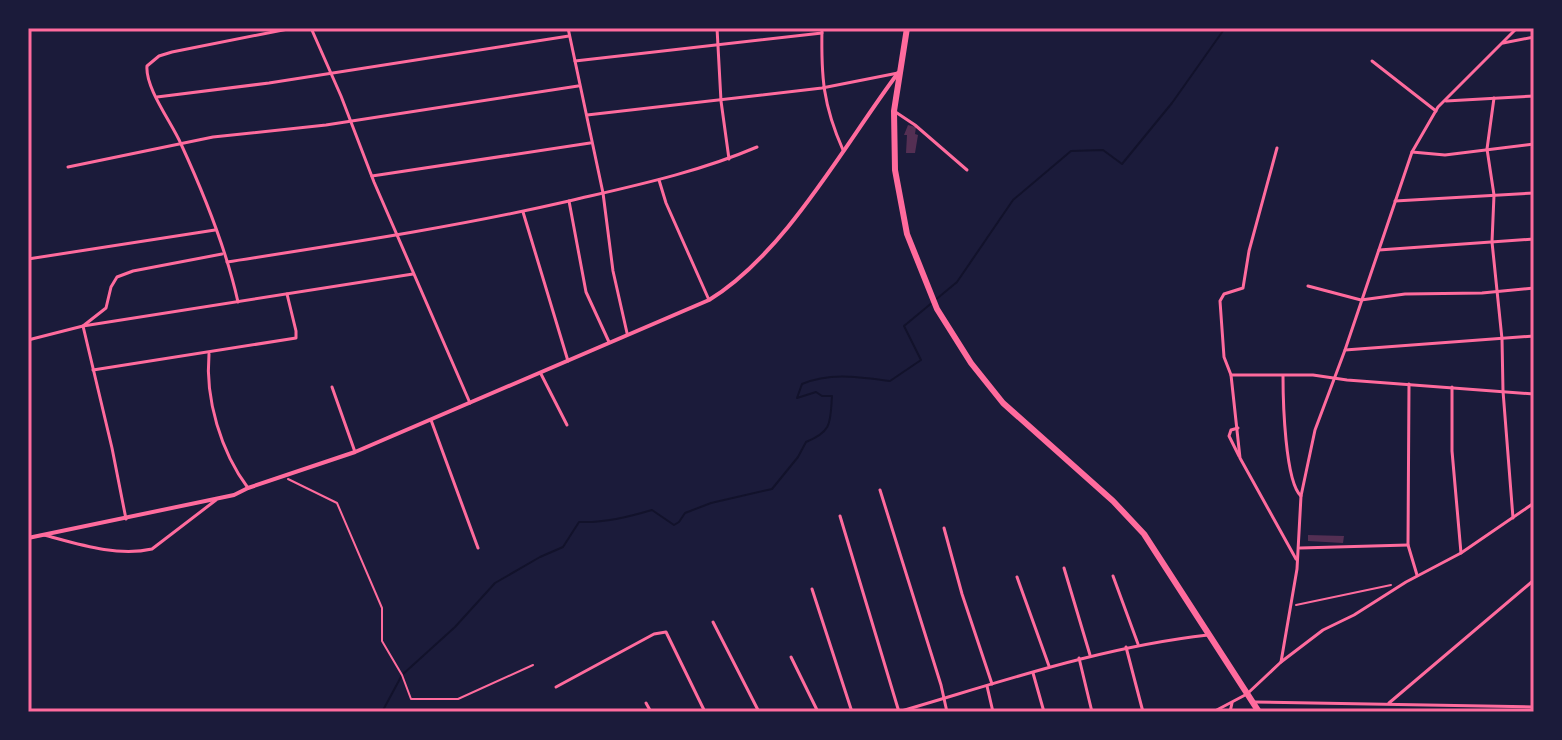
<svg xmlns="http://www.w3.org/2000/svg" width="1562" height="740" font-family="Barlow,sans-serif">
<rect width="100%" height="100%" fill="#1b1b3a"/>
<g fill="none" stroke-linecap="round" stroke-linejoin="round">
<g stroke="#12122b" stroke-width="2">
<polyline points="28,32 32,28"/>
<path d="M382 712 402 675 455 627 495 583 540 557 563 547 579 522C605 523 628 517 652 510L674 525 679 522 685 513 711 503 772 489 798 457 806 442C833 431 830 422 832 396H822L816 392 797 398 802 384C830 372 859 377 890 381L921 360 904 326 957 282 1013 200 1071 151 1103 150 1122 164 1172 103 1225 28"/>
</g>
</g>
<g fill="#542f53">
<polygon points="908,125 916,127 915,134 918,135 915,153 906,153 907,135 904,135"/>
<polygon points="1308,535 1344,536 1343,543 1308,541"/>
</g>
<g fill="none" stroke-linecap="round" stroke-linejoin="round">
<g stroke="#ff6b9d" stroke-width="2">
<polyline points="288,479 337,503 382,608 382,641 402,675 411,699 458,699 533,665"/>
<polyline points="1296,605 1391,585"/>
</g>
<g stroke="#ff6b9d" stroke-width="3">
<polyline points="311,28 341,96 374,182 470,403"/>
<polyline points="568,28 603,193 613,271 627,333"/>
<polyline points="717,28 721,101 729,159"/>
<path d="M822 28C821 77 823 105 843 150"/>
<polyline points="1503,43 1534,37"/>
<polyline points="575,61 822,33"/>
<polyline points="1372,61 1436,111"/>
<polyline points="157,97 269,83 569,36"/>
<polyline points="1494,98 1487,149 1494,195 1492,242 1502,339 1503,391 1513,518"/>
<polyline points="1446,101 1534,96"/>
<polyline points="894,111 915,125 967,170"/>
<polyline points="587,115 822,88 898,73"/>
<polyline points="1277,148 1249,251 1243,288 1224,294 1220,301 1224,357 1231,375 1240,458 1296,559"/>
<polyline points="1412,152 1445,155 1534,144"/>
<polyline points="68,167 213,137 326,125 578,86"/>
<polyline points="372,176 590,143"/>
<polyline points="659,180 666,203 709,300"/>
<polyline points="569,201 586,292 609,342"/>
<polyline points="1395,201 1534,193"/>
<polyline points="523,212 568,361"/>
<polyline points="1379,250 1534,239"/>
<polyline points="28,259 215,230"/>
<path d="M227 262C342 244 456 227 569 201 633 186 696 173 757 147"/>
<polyline points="1308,286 1361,300 1405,294 1482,293 1534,288"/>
<path d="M238 302C226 248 204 194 181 144 172 123 145 88 147 66L159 56 172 52 293 28"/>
<polyline points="28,340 83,326 413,274"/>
<polyline points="1345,350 1534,336"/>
<path d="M209 354C205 399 221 452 248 488"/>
<polyline points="93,370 296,338 296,331 287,294"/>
<polyline points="541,374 567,425"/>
<polyline points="1231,375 1313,375 1347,380 1534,394"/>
<path d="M1283 376C1283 400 1285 482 1301 496"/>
<polyline points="1409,384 1408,545 1417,575"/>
<polyline points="332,387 355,452"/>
<polyline points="1452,387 1452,451 1461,553"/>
<polyline points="431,420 478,548"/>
<polyline points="1238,428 1231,430 1229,436 1239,456"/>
<polyline points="880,490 941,685 947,712"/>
<polyline points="840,516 899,712"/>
<polyline points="126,519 112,448 83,326 106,308 111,287 117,277 133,271 222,254"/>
<polyline points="944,528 962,594 992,684"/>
<path d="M44 535C78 544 117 557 152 549L216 500"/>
<polyline points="1300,548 1408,545"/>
<polyline points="1064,568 1090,655"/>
<polyline points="1113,576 1138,644"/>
<polyline points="1017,577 1049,666"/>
<polyline points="812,589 852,712"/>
<polyline points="713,622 759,712"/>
<polyline points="1126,647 1143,712"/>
<polyline points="791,657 818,712"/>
<polyline points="1079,658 1092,712"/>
<polyline points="1281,662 1323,630 1354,615 1406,582 1461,553 1534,503"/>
<polyline points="1033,673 1044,712"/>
<polyline points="987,686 993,712"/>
<polyline points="556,687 654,634 666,632 705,712"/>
<polyline points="1254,702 1534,707"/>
<polyline points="646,703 651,712"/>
<polyline points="1389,703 1534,580"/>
<path d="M898 712C1001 682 1101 647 1208 635"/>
<polyline points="1213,712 1247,694 1281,662 1297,569 1301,496 1315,430 1345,350 1412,152 1438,107 1517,28"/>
<polyline points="1230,712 1232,703"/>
</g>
<path stroke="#ff6b9d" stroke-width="4" d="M28 538 234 495 248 488 355 452 709 300C785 254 844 145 898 73"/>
<polyline stroke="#ff6b9d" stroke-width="6" points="907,28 894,111 895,170 907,234 937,309 971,363 1003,403 1113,501 1144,534 1259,712"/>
</g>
<rect width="1562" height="740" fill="none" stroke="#1b1b3a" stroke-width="60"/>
<rect x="30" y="30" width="1502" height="680" fill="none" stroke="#ff6b9d" stroke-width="3"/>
</svg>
